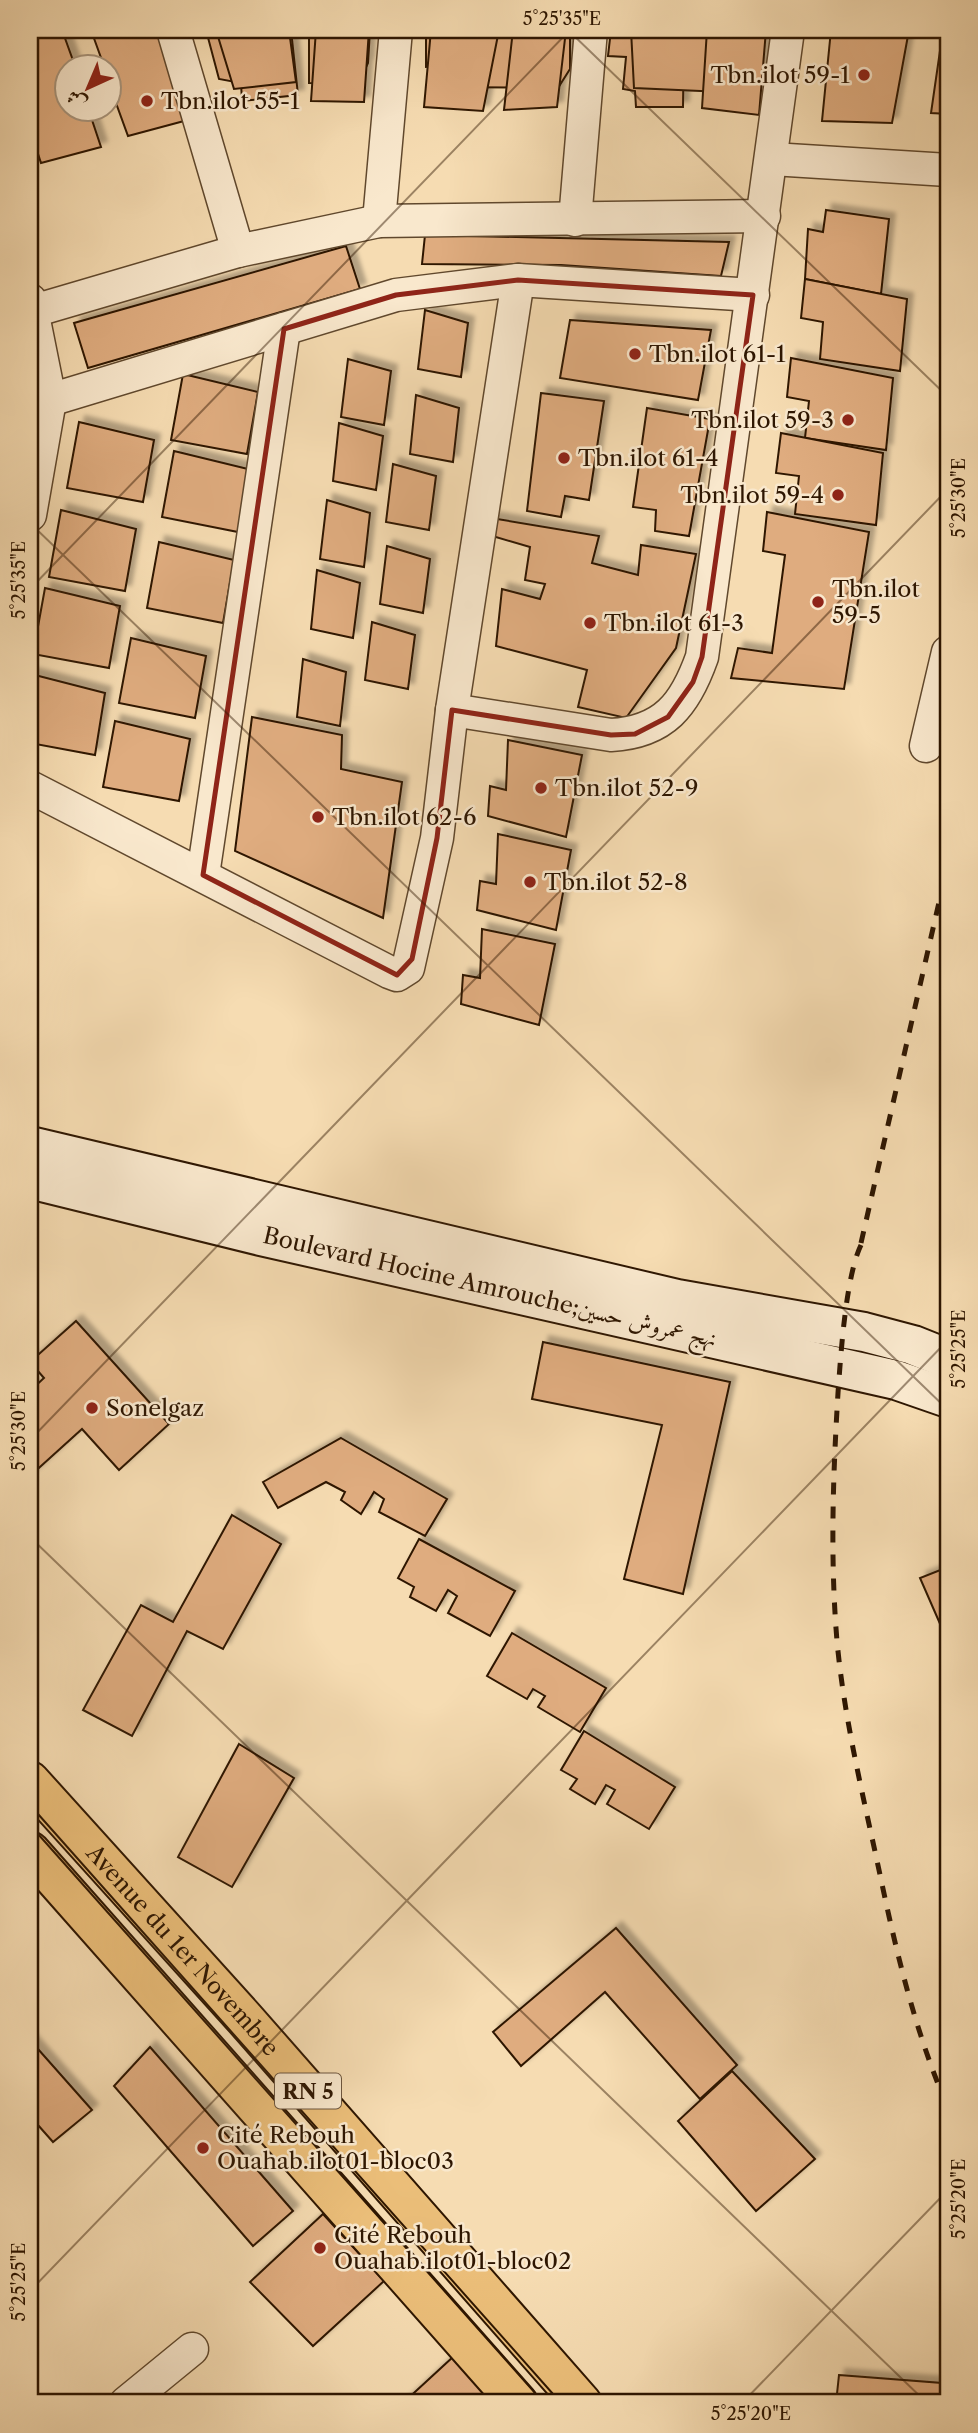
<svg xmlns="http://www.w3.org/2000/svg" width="978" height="2433" font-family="'Libre Caslon Text',Amiri,serif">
<defs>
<filter id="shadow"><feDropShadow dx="6" dy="-6" stdDeviation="2" flood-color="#0004"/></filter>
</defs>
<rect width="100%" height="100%" fill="#f6dcb2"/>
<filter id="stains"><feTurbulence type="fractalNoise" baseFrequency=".00286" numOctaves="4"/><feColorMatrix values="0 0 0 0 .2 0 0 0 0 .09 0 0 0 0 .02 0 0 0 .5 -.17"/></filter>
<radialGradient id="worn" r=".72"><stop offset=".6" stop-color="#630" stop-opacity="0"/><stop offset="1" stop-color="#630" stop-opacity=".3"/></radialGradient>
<g fill="#dfac7f" stroke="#2e1601" stroke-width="2" filter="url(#shadow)">
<polygon points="30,30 62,30 75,66 66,66 66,108 88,108 101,147 41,163 30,129"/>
<polygon points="91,30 158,30 184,121 128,136 108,81 108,66 104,66"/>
<polygon points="206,30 291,30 298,95 242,101 241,83 219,79"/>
<polygon points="216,30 289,30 296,82 234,89"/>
<polygon points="309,30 370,30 368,63 358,84 309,83"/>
<polygon points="316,30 369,30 364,102 311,101"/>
<polygon points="426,30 570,30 570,69 558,88 437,87 437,66 426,67"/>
<polygon points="431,30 499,30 483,111 424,107"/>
<polygon points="513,30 566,30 557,107 504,110"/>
<polygon points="611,30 684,30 683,107 636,107 635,91 623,89 626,57 608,56"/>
<polygon points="631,30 763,30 760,78 745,93 634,88"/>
<polygon points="707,30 766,30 759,115 702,108"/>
<polygon points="831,30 948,30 948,114 931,113 942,37 909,30 892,123 822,121"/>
<polygon points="826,210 889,219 881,294 805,279 808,229 823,232"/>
<polygon points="425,235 729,242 721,276 561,265 422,264"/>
<polygon points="346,246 360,289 88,368 74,323"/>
<polygon points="805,279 907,299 900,371 820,359 823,322 801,318"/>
<polygon points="425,310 468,323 461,377 418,369"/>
<polygon points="570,320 711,330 698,400 560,378"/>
<polygon points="791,358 893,378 886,450 805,438 809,401 787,397"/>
<polygon points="348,359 391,371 384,425 341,417"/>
<polygon points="183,374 258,392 247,454 171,440"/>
<polygon points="541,393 604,401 589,500 565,496 561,517 527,511"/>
<polygon points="416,395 459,408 453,462 410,454"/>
<polygon points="647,408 710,419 689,536 655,531 656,510 633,507"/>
<polygon points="79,422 154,440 143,502 67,488"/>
<polygon points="339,423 383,436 376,490 333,481"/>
<polygon points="781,433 883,453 876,525 795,514 799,476 776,473"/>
<polygon points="174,451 248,469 238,532 162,517"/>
<polygon points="393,464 436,476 429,530 386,522"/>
<polygon points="327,500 370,513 364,567 320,559"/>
<polygon points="61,510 136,529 125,591 49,577"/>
<polygon points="767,512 869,532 844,689 731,678 738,648 772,653 785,555 763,551"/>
<polygon points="491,518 599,536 592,563 638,575 641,545 696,554 676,648 626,718 578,707 587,670 496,646 502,589 540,599 545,584 525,580 530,547 489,535"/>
<polygon points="159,542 234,560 223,623 147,608"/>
<polygon points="387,546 430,559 423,613 380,604"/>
<polygon points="317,570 360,583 353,638 311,629"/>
<polygon points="45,588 120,606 109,668 33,654"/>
<polygon points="372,622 415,635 408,689 365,680"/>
<polygon points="131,638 206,656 195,718 119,703"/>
<polygon points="303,659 346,672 340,726 297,717"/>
<polygon points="31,674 105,693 95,755 30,743"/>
<polygon points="252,717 342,735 341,769 402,782 383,918 235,851"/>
<polygon points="115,721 190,739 179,801 103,787"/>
<polygon points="508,740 582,755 566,837 488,816 490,786 506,790"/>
<polygon points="498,834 571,850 556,930 477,910 480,881 496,884"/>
<polygon points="482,929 555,944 539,1025 461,1004 463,975 480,978"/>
<polygon points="76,1321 169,1424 119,1470 82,1429 30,1476 30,1391 44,1378 30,1362"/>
<polygon points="543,1342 730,1382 683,1594 624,1579 662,1425 532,1399"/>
<polygon points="341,1438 447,1499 425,1536 379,1512 384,1499 374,1492 361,1514 341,1500 345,1492 326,1482 278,1508 263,1482"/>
<polygon points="232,1515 281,1544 223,1649 187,1631 132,1736 83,1710 141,1605 173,1622"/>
<polygon points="419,1539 515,1591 490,1636 448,1613 457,1596 448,1590 436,1611 410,1597 414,1587 398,1578"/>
<polygon points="948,1567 948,1642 920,1578"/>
<polygon points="512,1633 606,1688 580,1732 538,1707 545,1696 533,1689 527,1699 487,1676"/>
<polygon points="584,1731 675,1787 649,1829 607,1804 615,1790 606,1785 595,1804 570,1789 577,1779 561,1770"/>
<polygon points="239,1744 294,1778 232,1887 178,1857"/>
<polygon points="616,1928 737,2065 700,2099 605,1992 521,2066 493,2032"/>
<polygon points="30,2040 92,2110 53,2142 30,2116"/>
<polygon points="150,2047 293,2211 253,2246 114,2086"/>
<polygon points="732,2071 815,2159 756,2211 678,2121"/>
<polygon points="323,2214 384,2281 313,2346 250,2282"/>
<polygon points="454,2356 493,2403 403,2403"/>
<polygon points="839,2375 942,2383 941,2403 836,2403"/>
</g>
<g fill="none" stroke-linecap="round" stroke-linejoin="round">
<g stroke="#60482d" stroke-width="35">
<g id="minor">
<polyline points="173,30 238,251"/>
<polyline points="772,159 948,170"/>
<polyline points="575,220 591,30"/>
<polyline points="379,221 396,30"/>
<polyline points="30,300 50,400 30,515"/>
<polyline points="30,312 238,251 379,221 764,216"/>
<polyline points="30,406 396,295 518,280 753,295"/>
<path d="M452 710 611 735C664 732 685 705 702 657L788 30"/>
<polyline points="926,746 948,652"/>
<polyline points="30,787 389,972 397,975 408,968 437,838 452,710 518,280"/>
<polyline points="203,875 284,329"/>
<polyline points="126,2403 192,2349"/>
</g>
</g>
<g stroke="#2e1601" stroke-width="42">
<g id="secondary">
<polyline points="30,1146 677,1299 864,1332 913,1345 948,1359"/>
<polyline points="30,1179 261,1236 896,1380 948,1398"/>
</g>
</g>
<g stroke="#2e1601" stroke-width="42">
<g id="primary">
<path id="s1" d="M30 1781 245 2019 582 2403"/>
<polyline points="30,1851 518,2403"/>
</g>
</g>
<use href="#minor" stroke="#f9e8cd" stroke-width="32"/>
<use href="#secondary" stroke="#f9e8cd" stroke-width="38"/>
<use href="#primary" stroke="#ebbe79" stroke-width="38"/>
<g stroke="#2e1601" stroke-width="2">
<polyline points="30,1805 561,2403"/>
<polyline points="30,1825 544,2403"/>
</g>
<g stroke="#2e1601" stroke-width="5" stroke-dasharray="12 12" stroke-linecap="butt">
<polyline points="861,1243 948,863"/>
<path d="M861 1245C846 1276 841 1351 838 1393 833 1475 830 1558 837 1641 844 1718 863 1795 879 1870 896 1951 915 2032 948 2108"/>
</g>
</g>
<path fill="none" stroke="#8f2418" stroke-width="5" stroke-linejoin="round" d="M518 280 753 295 702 657 693 682 668 717 635 734 611 735 452 710 437 838 412 959 397 975 203 875 284 329 396 295Z"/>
<path fill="none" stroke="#2e1601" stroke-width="2" stroke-opacity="0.45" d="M568 30 948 397M30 523 948 1410M30 589 570 30M30 1440 948 489M30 1537 927 2403M30 2291 948 1340M742 2403 948 2190"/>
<g fill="#8f2418" stroke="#f9e8cd" stroke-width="2.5">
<circle cx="864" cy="75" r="7"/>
<circle cx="147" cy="101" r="7"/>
<circle cx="635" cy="354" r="7"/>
<circle cx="848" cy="420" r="7"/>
<circle cx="564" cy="458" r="7"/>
<circle cx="838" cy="495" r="7"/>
<circle cx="818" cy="602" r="7"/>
<circle cx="590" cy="623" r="7"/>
<circle cx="541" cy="788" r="7"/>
<circle cx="318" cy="817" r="7"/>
<circle cx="530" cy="882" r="7"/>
<circle cx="92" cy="1408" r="7"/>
<circle cx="203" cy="2148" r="7"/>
<circle cx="320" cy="2248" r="7"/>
</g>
<g text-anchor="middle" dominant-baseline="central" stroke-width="5" stroke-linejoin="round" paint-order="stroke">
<rect fill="#f9e8cd" stroke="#6b553e" stroke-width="2" x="275" y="2073.5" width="66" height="35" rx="5"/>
<g font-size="21" font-weight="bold" fill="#2e1601">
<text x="308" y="2091">RN 5</text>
</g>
<g font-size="23" fill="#2e1601" stroke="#f9e8cd" text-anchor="start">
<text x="850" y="75" text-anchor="end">Tbn.ilot 59-1</text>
<text x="161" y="101">Tbn.ilot 55-1</text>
<text x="649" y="354">Tbn.ilot 61-1</text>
<text x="834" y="420" text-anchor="end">Tbn.ilot 59-3</text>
<text x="578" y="458">Tbn.ilot 61-4</text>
<text x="824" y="495" text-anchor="end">Tbn.ilot 59-4</text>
<text x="832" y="589">Tbn.ilot<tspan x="832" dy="26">59-5</tspan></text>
<text x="604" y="623">Tbn.ilot 61-3</text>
<text x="555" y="788">Tbn.ilot 52-9</text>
<text x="332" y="817">Tbn.ilot 62-6</text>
<text x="544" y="882">Tbn.ilot 52-8</text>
<text x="106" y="1408">Sonelgaz</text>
<text x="217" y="2135">Cité Rebouh<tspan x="217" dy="26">Ouahab.ilot01-bloc03</tspan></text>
<text x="334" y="2235">Cité Rebouh<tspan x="334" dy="26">Ouahab.ilot01-bloc02</tspan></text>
</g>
<g font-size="23" fill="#2e1601" stroke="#f9e8cd">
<text transform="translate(490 1287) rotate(13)">Boulevard Hocine Amrouche;نهج عمروش حسين</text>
<text stroke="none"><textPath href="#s1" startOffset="228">Avenue du 1er Novembre</textPath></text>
</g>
</g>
<rect width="978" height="2433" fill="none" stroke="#f6dcb2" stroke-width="77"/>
<g transform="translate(88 88) rotate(224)"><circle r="33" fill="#f9e8cd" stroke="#a8947b" stroke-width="2"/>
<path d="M0-5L12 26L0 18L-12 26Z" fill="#8f2418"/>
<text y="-10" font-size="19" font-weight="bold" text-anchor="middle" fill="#2e1601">ش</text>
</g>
<rect x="38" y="38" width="902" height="2356" fill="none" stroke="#2e1601" stroke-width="2.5"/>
<g font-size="18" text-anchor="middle" fill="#2e1601">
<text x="562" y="25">5°25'35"E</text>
<text transform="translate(959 498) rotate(-90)" y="6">5°25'30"E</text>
<text transform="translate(19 580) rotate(-90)" y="6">5°25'35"E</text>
<text transform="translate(959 1349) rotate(-90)" y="6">5°25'25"E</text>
<text transform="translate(19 1431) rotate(-90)" y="6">5°25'30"E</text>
<text transform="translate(959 2199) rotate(-90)" y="6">5°25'20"E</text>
<text transform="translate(19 2282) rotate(-90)" y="6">5°25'25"E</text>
<text x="751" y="2420">5°25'20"E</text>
</g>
<rect width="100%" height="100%" filter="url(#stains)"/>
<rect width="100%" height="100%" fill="url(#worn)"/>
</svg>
